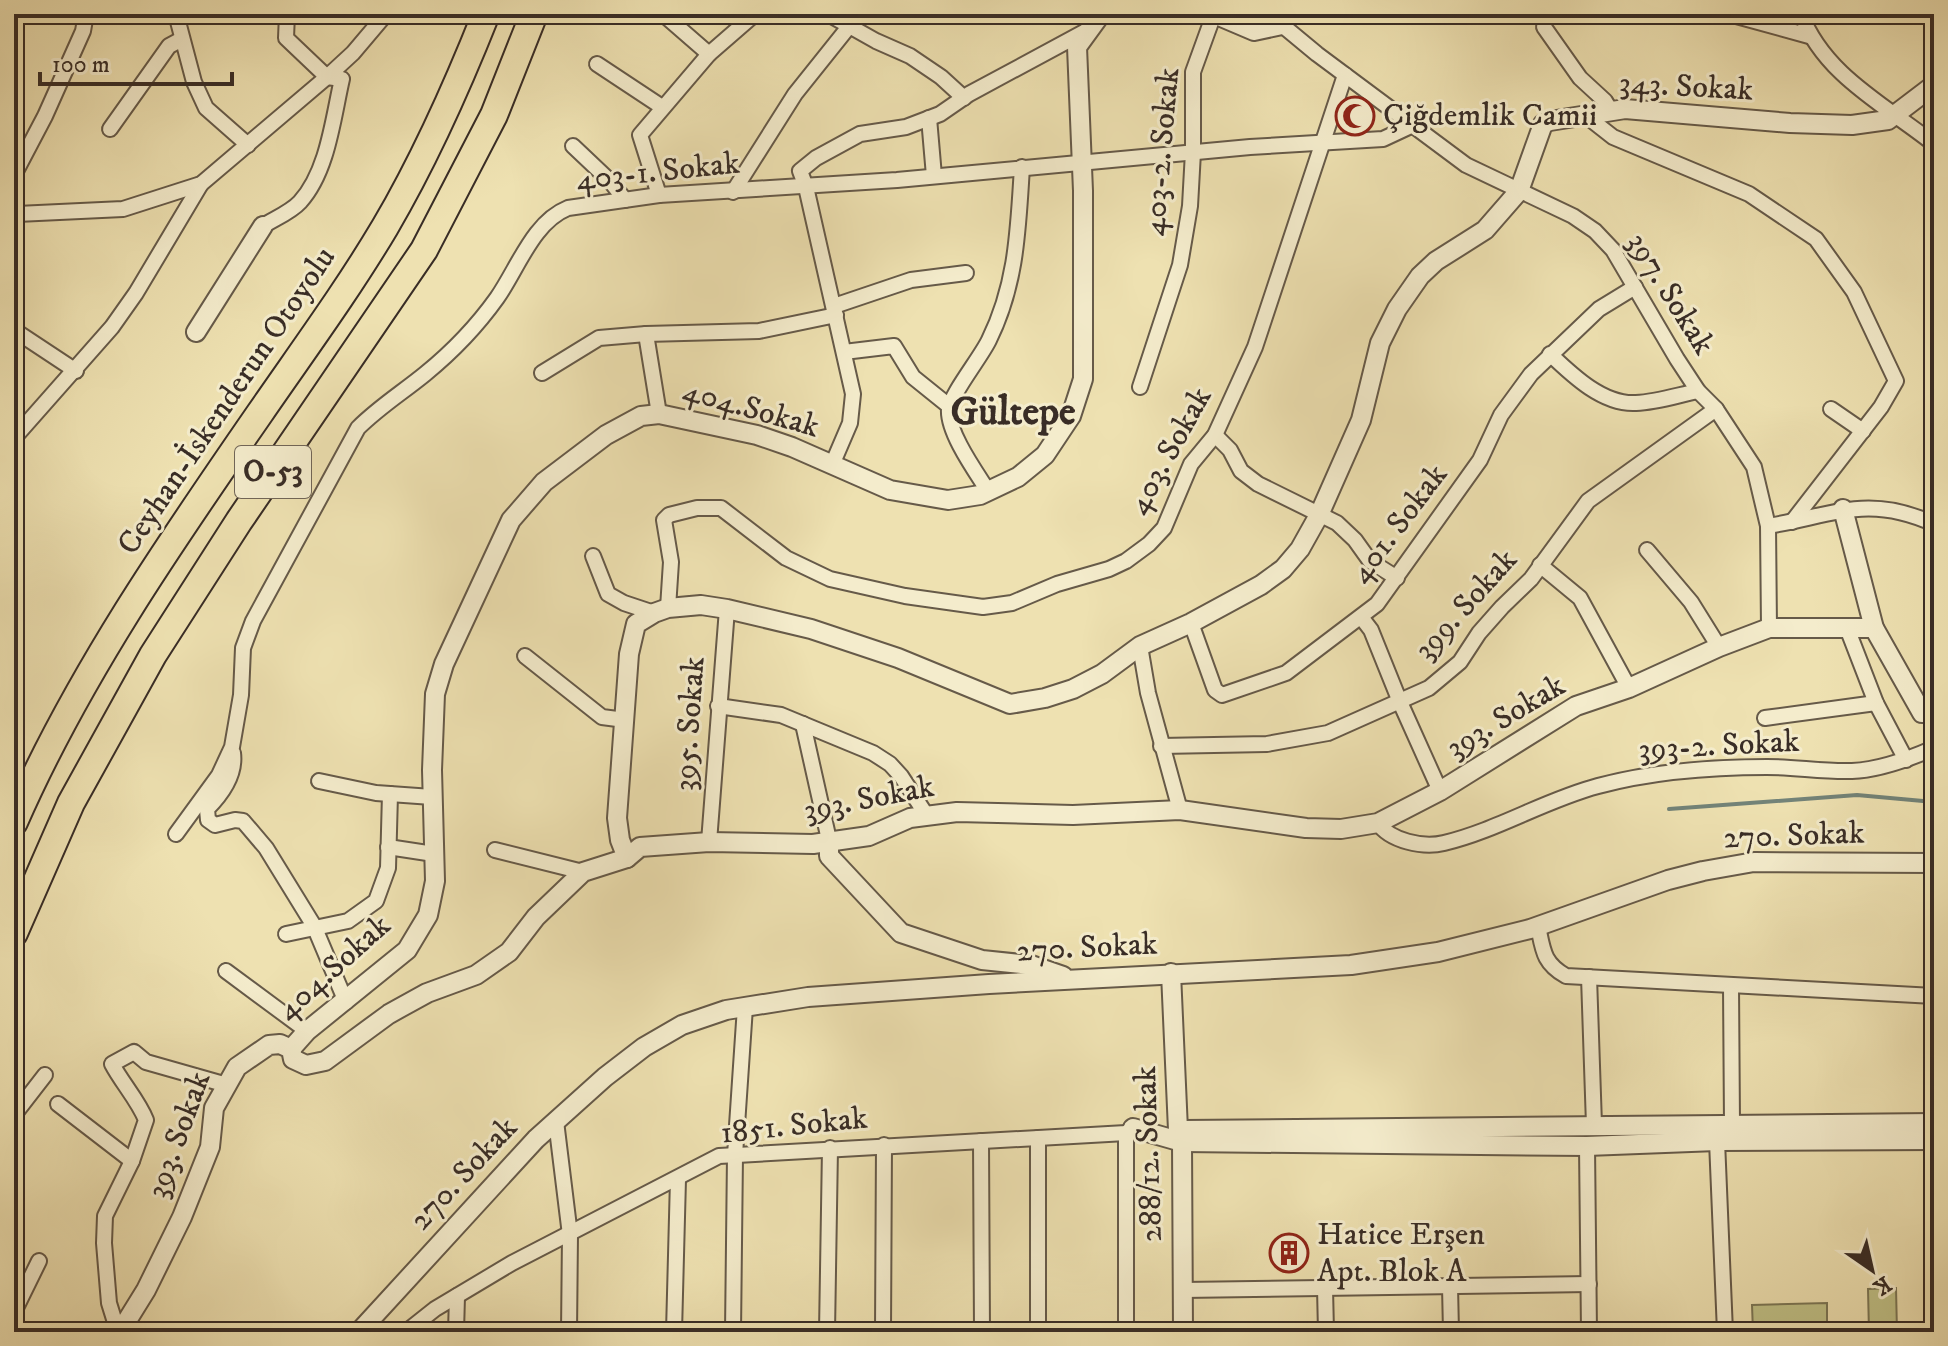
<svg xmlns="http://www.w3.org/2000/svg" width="1948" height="1346" font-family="'IM FELL DW Pica',serif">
<rect width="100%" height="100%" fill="#eee1b1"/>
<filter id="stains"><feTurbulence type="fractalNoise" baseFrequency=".0025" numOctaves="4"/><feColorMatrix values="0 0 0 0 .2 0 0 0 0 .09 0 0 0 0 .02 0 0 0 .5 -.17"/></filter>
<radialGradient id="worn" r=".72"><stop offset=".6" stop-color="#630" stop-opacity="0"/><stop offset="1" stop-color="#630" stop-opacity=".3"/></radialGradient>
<g fill="#c0c187" stroke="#7c7756" stroke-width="2">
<polygon points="1896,1288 1897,1332 1869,1332 1868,1289"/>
<polygon points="1827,1303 1827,1332 1753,1332 1752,1305"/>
</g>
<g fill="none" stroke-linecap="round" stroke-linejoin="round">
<polyline stroke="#738378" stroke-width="4" points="1669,809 1857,795 1934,802"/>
<g stroke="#665a49" stroke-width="18">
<g id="minor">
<polyline points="176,14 194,82 206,108 248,145"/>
<polyline points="663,14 709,54"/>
<polyline points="828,14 876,41 910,56 941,77 964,98"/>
<polyline points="1280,14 1282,25 1317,54 1466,165 1573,216 1595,231 1613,250 1677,359 1698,391 1716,409 1754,467 1768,526 1769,628"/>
<polyline points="1729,14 1809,36"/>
<path d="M1801 14C1824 75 1885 105 1934 144"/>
<polyline points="1868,16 1874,14"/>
<polyline points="1544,27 1580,78 1605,101 1611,111"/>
<polyline points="597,64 662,107"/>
<polyline points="1585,115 1613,137 1749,194 1816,239 1854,292 1896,381 1881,407 1792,522"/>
<polyline points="929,118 934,176"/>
<polyline points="110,129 169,46 182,39"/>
<polyline points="573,146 611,182 625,200"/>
<polyline points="14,175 45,116 83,31 86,14"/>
<polyline points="733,192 795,94 859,14"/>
<polyline points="14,194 17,214"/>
<polyline points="659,195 640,135 709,54 755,14"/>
<polyline points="14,217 17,214 123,209 201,184 327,77 353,53 386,14"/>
<path d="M263 226C274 219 291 212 300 202 328 171 333 118 342 79L327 77 286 38 287 14"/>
<polyline points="834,306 911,280 966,273"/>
<polyline points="14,330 76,371"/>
<polyline points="646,334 659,414"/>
<polyline points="844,352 894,346 913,377 949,406"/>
<path d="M1550 354C1572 375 1603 405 1636 403 1657 402 1678 395 1698 391"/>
<polyline points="542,373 599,338 646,334 759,331 836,315"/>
<polyline points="1140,387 1180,265 1190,206 1193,152 1193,72 1214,14"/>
<polyline points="1831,409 1863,431"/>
<polyline points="1215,435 1230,450 1241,471 1258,484 1337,523 1355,540 1370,561 1397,578"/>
<polyline points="14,438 112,327 136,293 201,184"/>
<polyline points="832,465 850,423 853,394 806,187 800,171 816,158 860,134 906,127 940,114 969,94 1086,31"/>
<path d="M988 491C976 472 947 432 949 409 951 394 981 357 989 340 1017 283 1018 229 1022 167"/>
<path d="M1768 526C1834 515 1868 494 1934 524"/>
<polyline points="1647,550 1691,602 1719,647"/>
<polyline points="593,556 608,594 624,603 654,613"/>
<polyline points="1540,565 1580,598 1629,688"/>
<polyline points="668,608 671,562 664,520 669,515 697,508 721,508 786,558 830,579 905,596 983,607 1012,603 1057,584 1109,569 1126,561 1149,544 1164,528 1191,464 1215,435 1255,347 1345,75"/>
<polyline points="1361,617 1371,630 1400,702 1440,791"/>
<polyline points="1191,623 1215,690 1222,695 1286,673 1377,604 1480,460 1501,415 1531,374 1599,309 1635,287"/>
<polyline points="1847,628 1876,703 1906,760"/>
<polyline points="1140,646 1148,693 1180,810"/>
<polyline points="525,656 602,717 625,720"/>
<polyline points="718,706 781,715 873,753 890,764 901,776 927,816"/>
<polyline points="1765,718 1876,703"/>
<polyline points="803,724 829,840"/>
<polyline points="1161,746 1267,744 1328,733 1429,688 1460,662 1479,633 1502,607 1531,579 1588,501 1716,409"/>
<path d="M233 753C236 775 222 794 207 809L208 820 215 825 235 820 243 821 266 848 314 926 346 1002"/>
<polyline points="319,781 376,793 432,797"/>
<path d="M1378 823C1390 841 1423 848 1444 843 1498 830 1545 800 1598 786 1654 771 1710 767 1767 767 1795 767 1824 772 1852 771 1880 770 1909 759 1934 748"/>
<path d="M176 834 219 775 232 747 241 695 243 648 253 621 358 428C379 407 403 392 425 374 452 352 477 326 497 298 518 268 533 222 568 208L659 195 897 180 1250 147 1383 139 1413 125"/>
<polyline points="709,842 727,609"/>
<polyline points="388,847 434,854"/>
<polyline points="495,850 583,872"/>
<path d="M1538 926C1543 950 1543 963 1566 976L1934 996"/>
<polyline points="286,934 348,921 376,901 388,868 390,794"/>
<polyline points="226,971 307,1031"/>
<polyline points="1589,977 1594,1125"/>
<polyline points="1731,986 1732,1124"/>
<polyline points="58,1104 132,1161"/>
<polyline points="14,1115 45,1075"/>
<polyline points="556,1121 570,1235 569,1332"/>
<polyline points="1126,1133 1126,1332"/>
<polyline points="981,1141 982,1332"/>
<polyline points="1717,1141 1725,1332"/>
<polyline points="1587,1146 1589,1332"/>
<polyline points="1450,1286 1451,1332"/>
<polyline points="1325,1288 1326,1332"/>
<polyline points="1183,1290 1589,1284"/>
<polyline points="14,1312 39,1261"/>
<path d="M118 1332 109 1303 104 1243 105 1216 132 1161 146 1120C138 1100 122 1083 112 1064L134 1052 146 1062 227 1085"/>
<polyline points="406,1332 435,1309 512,1263 719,1156 1126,1133 1133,1128"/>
<polyline points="456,1332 457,1296"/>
<polyline points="674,1332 678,1179"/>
<polyline points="733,1332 735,1155 745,1007"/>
<polyline points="827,1332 830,1148"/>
<polyline points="883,1332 884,1145"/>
<polyline points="1038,1332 1038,1138"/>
</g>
</g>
<g stroke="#665a49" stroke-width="22">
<g id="tertiary">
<polyline points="1214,14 1254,31 1282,25"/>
<polyline points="196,332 263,226"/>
<polyline points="1843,509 1874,628 1922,713 1934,713"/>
<polyline points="829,840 829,856 901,933 982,960 1031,965 1063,976"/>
<polyline points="627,858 620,840 617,818 629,654 636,624 654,613 668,608 701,605 727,609 811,629 898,658 1010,704 1045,698 1073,689 1102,674 1140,646 1191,623 1261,585 1283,569 1300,549 1319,515 1361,420 1380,343 1397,309 1420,276 1436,261 1485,230 1519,191 1543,124 1550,121 1625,109 1790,123 1852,125 1888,120 1934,85"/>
<polyline points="1171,973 1178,1130 1182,1142 1183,1332"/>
<polyline points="291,1049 307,1031 407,950 428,915 435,881 432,770 435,694 444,664 511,520 544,482 606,435 641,416 659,414 757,435 792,447 890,490 948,500 980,495 1018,477 1045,455 1071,416 1083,379 1083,191 1077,47 1101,14"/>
<polyline points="1133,1128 1182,1142 1587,1146 1717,1141 1934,1140"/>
<polyline points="1184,1130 1934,1123"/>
<polyline points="120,1332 146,1290 182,1217 210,1147 214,1108 237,1067 269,1045 280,1044 291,1049 293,1059 306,1065 325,1061 389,1014 427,993 476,975 509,952 536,917 583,872 627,858 640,847 709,842 813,844 869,836 910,818 957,812 1073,815 1180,810 1306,828 1341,829 1378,823 1440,791 1576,706 1629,688 1719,647 1769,628 1874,628"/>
<polyline points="359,1332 536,1139 605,1077 644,1047 682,1025 726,1010 808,997 989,984 1351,965 1438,952 1530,929 1668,880 1703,871 1754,862 1934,863"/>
</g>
</g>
<g stroke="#392d26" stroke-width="30">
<g id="motorway">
<path d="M14 822C78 676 170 543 260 413 302 352 347 291 385 227 425 159 457 87 486 14"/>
<polyline points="14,933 71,803 153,655 239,521 424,250 494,115 534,14"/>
</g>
</g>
<use href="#minor" stroke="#f4eccc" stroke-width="14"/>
<use href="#tertiary" stroke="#f4eccc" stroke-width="18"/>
<use href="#motorway" stroke="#eee1b1" stroke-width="26"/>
</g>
<defs>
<g id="mosque-ring" transform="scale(2)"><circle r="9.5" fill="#f4eccc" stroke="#8f2418" stroke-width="1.5"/><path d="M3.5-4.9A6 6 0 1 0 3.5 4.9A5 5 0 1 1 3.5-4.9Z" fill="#8f2418"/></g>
<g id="building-ring" transform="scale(2)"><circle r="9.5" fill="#f4eccc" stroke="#8f2418" stroke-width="1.5"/><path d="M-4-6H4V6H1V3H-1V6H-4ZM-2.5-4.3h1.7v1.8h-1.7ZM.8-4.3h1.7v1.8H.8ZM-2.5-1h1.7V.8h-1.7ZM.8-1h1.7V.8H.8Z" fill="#8f2418"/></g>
</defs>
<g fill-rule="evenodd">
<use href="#mosque-ring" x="1355" y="116"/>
<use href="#building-ring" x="1289" y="1253"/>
</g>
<g text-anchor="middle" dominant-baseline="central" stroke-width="6" stroke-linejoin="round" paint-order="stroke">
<rect fill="#f4eccc" stroke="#716658" stroke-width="2" x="235" y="446" width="76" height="52" rx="6"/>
<g font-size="30" font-weight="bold" fill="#392d26">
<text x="273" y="472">O-53</text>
</g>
<g font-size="32" fill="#392d26" stroke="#f4eccc">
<text transform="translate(1686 87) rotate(3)">343. Sokak</text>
<text transform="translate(1162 152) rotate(-85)">403-2. Sokak</text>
<text transform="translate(658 172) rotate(-6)">403-1. Sokak</text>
<text transform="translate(1670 294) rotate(58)">397. Sokak</text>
<text transform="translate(227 401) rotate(-56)">Ceyhan-İskenderun Otoyolu</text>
<text transform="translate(751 409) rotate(16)">404.Sokak</text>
<text transform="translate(1170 451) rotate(-61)">403. Sokak</text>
<text transform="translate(1399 524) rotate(-53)">401. Sokak</text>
<text transform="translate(1466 605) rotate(-48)">399. Sokak</text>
<text transform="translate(1506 717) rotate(-31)">393. Sokak</text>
<text transform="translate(690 724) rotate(-86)">395. Sokak</text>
<text transform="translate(1719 746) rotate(-3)">393-2. Sokak</text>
<text transform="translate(869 799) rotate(-11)">393. Sokak</text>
<text transform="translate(1794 836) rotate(-2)">270. Sokak</text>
<text transform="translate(1087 948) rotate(-3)">270. Sokak</text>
<text transform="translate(334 968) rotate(-42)">404.Sokak</text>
<text transform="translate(794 1126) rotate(-6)">1851. Sokak</text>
<text transform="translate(179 1135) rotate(-70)">393. Sokak</text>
<text transform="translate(1149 1154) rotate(-92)">288/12. Sokak</text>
<text transform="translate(464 1174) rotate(-47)">270. Sokak</text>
</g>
<g font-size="32" fill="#392d26" stroke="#f4eccc" text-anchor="start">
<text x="1383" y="116">Çiğdemlik Camii</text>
<text x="1317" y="1235">Hatice Erşen<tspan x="1317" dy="37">Apt. Blok A</tspan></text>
</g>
<g font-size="40" font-weight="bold" fill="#392d26" stroke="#f4eccc">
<text x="1013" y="413">Gültepe</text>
</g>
</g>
<rect width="1948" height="1346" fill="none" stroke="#eee1b1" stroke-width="48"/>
<rect x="16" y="16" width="1916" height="1314" fill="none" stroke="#392d26" stroke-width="4"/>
<rect x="24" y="24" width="1900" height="1298" fill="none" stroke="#392d26" stroke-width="2"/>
<g transform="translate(1872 1270) rotate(146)" stroke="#f4eccc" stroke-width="6" paint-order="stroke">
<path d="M0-6L14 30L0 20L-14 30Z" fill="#392d26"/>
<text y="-12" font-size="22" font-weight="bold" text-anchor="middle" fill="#392d26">K</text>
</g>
<path d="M40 72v12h192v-12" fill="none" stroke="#392d26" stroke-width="4"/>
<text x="52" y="72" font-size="24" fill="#392d26" stroke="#f4eccc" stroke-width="6" paint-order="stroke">100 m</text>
<rect width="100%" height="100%" filter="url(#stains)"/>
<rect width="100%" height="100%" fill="url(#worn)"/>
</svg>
